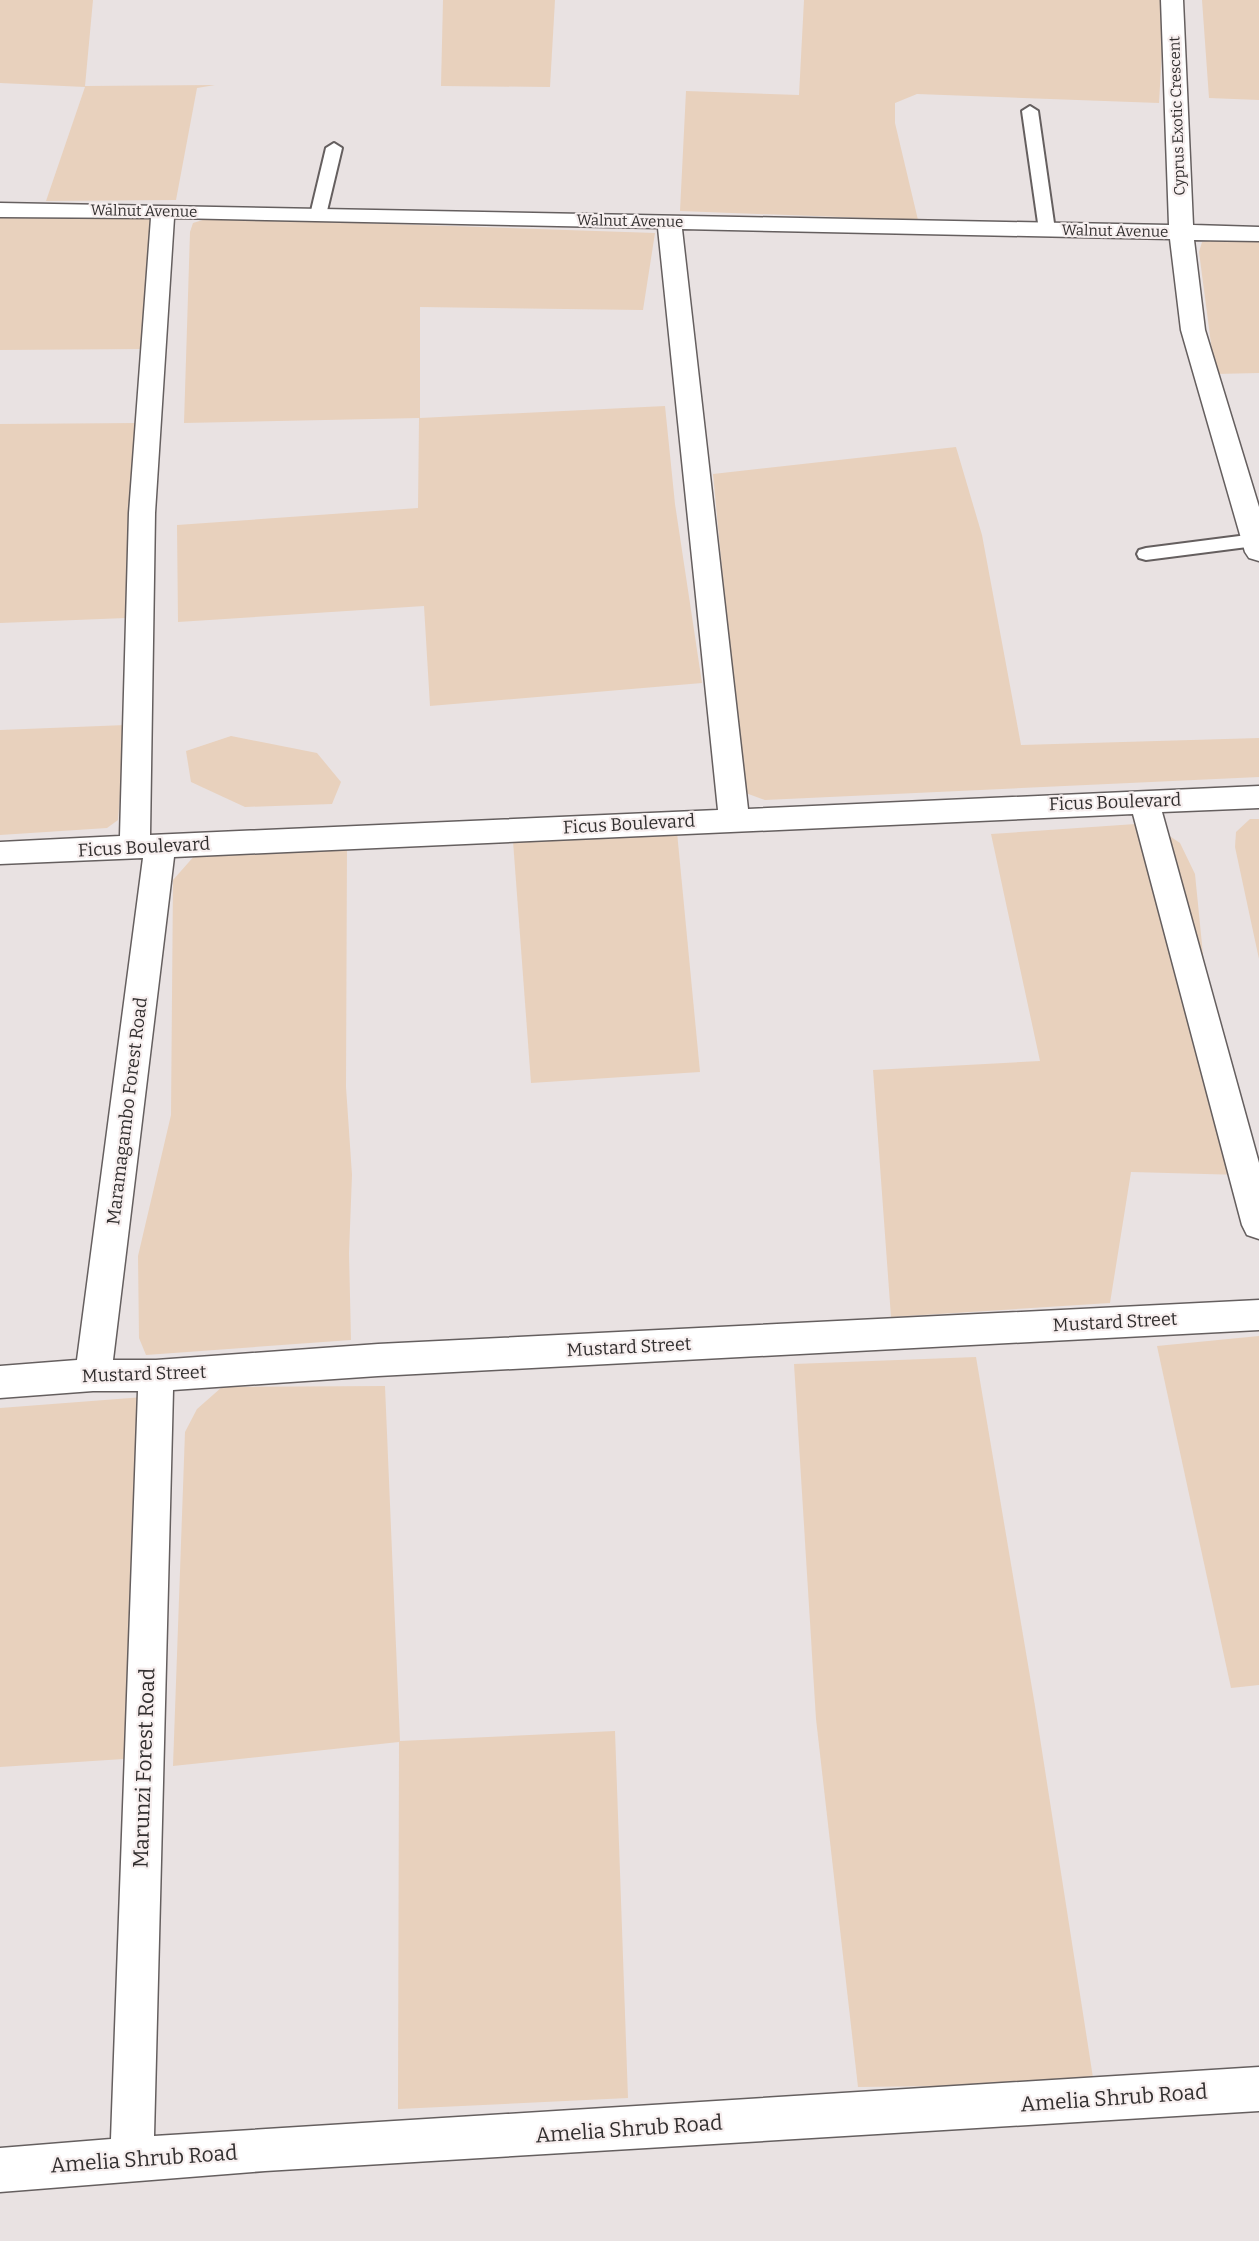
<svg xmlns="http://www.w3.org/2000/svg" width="1259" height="2241" font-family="Bitter,serif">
<rect width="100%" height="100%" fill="#e9e2e2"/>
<g fill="#e8d1bd">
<polygon points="0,0 93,0 85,86 215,85 197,88 176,200 46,201 85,87 0,83"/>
<polygon points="443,0 555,0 550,87 441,86"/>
<polygon points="804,0 1165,0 1159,103 917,94 895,103 895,123 918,220 680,211 686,91 799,95"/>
<polygon points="1202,0 1259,0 1259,100 1209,98"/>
<polygon points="0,217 156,217 145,349 0,350"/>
<polygon points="209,218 655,233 643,310 420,307 420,418 665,406 675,504 702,683 430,706 424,606 178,622 177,525 418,508 419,418 184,423 190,232 193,223"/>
<polygon points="1223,238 1259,239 1259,373 1215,374 1199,252 1202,242"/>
<polygon points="138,423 126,618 0,623 0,424"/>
<polygon points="956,447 982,535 1021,745 1259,738 1259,777 765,800 743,792 713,474"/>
<polygon points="126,725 118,820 107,828 0,835 0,730"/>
<polygon points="231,736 317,753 341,782 332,804 245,807 191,782 186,751"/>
<polygon points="1250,819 1259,819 1259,959 1235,847 1236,832"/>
<polygon points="1150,823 1180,843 1195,874 1212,1045 1242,1175 1131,1172 1110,1303 891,1317 873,1070 1040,1061 991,834"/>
<polygon points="677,832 700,1072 531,1083 513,841"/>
<polygon points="347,846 346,1087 352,1175 349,1253 351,1340 146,1355 139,1338 138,1256 171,1115 173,880 196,854"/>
<polygon points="1259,1336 1259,1685 1231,1688 1157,1346"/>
<polygon points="976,1357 1035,1706 1094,2084 858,2087 816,1719 794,1364"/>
<polygon points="385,1386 400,1741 615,1731 628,2098 398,2109 399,1742 173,1766 185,1432 197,1409 222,1387"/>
<polygon points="144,1397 139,1758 0,1767 0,1408"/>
</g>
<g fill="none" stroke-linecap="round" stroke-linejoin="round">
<g stroke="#655f5f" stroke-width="4">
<g id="lane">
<polygon points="1030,106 1038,111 1055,230 1047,235 1039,230 1022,111"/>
<polygon points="334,143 342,148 326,215 318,220 312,218 310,215 326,148"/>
<polygon points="1255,534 1259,535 1259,545 1255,546 1146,560 1139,558 1137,554 1139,550 1146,548"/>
</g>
</g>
<g stroke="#655f5f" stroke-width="3">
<path id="street" d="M1161 0H1183L1193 225 1259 227V241L1194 240 1205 330 1259 507V561L1249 558 1245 552 1181 330 1170 239 682 229 748 809 1259 786V808L1162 812 1259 1163V1239L1247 1235 1242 1225 1133 814 174 857 113 1360H156L378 1344 1259 1300V1330L378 1376 173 1390 154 2136 1259 2067V2111L265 2171 0 2192V2148L111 2139 138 1391H93L0 1398V1366L77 1360 143 858 0 864V842L120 836 129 513 151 218 0 217V203L1169 225ZM174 218 658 228 718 810 150 835 155 513Z"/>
</g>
<use href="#lane" fill="#fff" fill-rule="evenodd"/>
<use href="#street" fill="#fff" fill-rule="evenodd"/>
</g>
<g text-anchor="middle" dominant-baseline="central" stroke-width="4.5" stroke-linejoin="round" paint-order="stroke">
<g font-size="15" fill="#322f2f" stroke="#f7efef">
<text transform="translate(1177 116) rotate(-92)">Cyprus Exotic Crescent</text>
<text transform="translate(144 211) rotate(1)">Walnut Avenue</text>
<text transform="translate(630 221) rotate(1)">Walnut Avenue</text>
<text transform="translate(1115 231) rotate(1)">Walnut Avenue</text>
</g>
<g font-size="18" fill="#322f2f" stroke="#f7efef">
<text transform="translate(1115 802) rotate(-2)">Ficus Boulevard</text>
<text transform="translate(629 824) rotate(-3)">Ficus Boulevard</text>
<text transform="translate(144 847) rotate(-3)">Ficus Boulevard</text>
<text transform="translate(127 1111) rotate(-83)">Maramagambo Forest Road</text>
<text transform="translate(1115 1322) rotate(-3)">Mustard Street</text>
<text transform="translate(629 1347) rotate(-3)">Mustard Street</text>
<text transform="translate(144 1374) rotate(-2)">Mustard Street</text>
</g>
<g font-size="21" fill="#322f2f" stroke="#f7efef">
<text transform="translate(144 1768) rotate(-88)">Marunzi Forest Road</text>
<text transform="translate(1114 2098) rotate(-4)">Amelia Shrub Road</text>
<text transform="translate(629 2129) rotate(-4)">Amelia Shrub Road</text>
<text transform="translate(144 2159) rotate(-4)">Amelia Shrub Road</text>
</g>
</g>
</svg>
